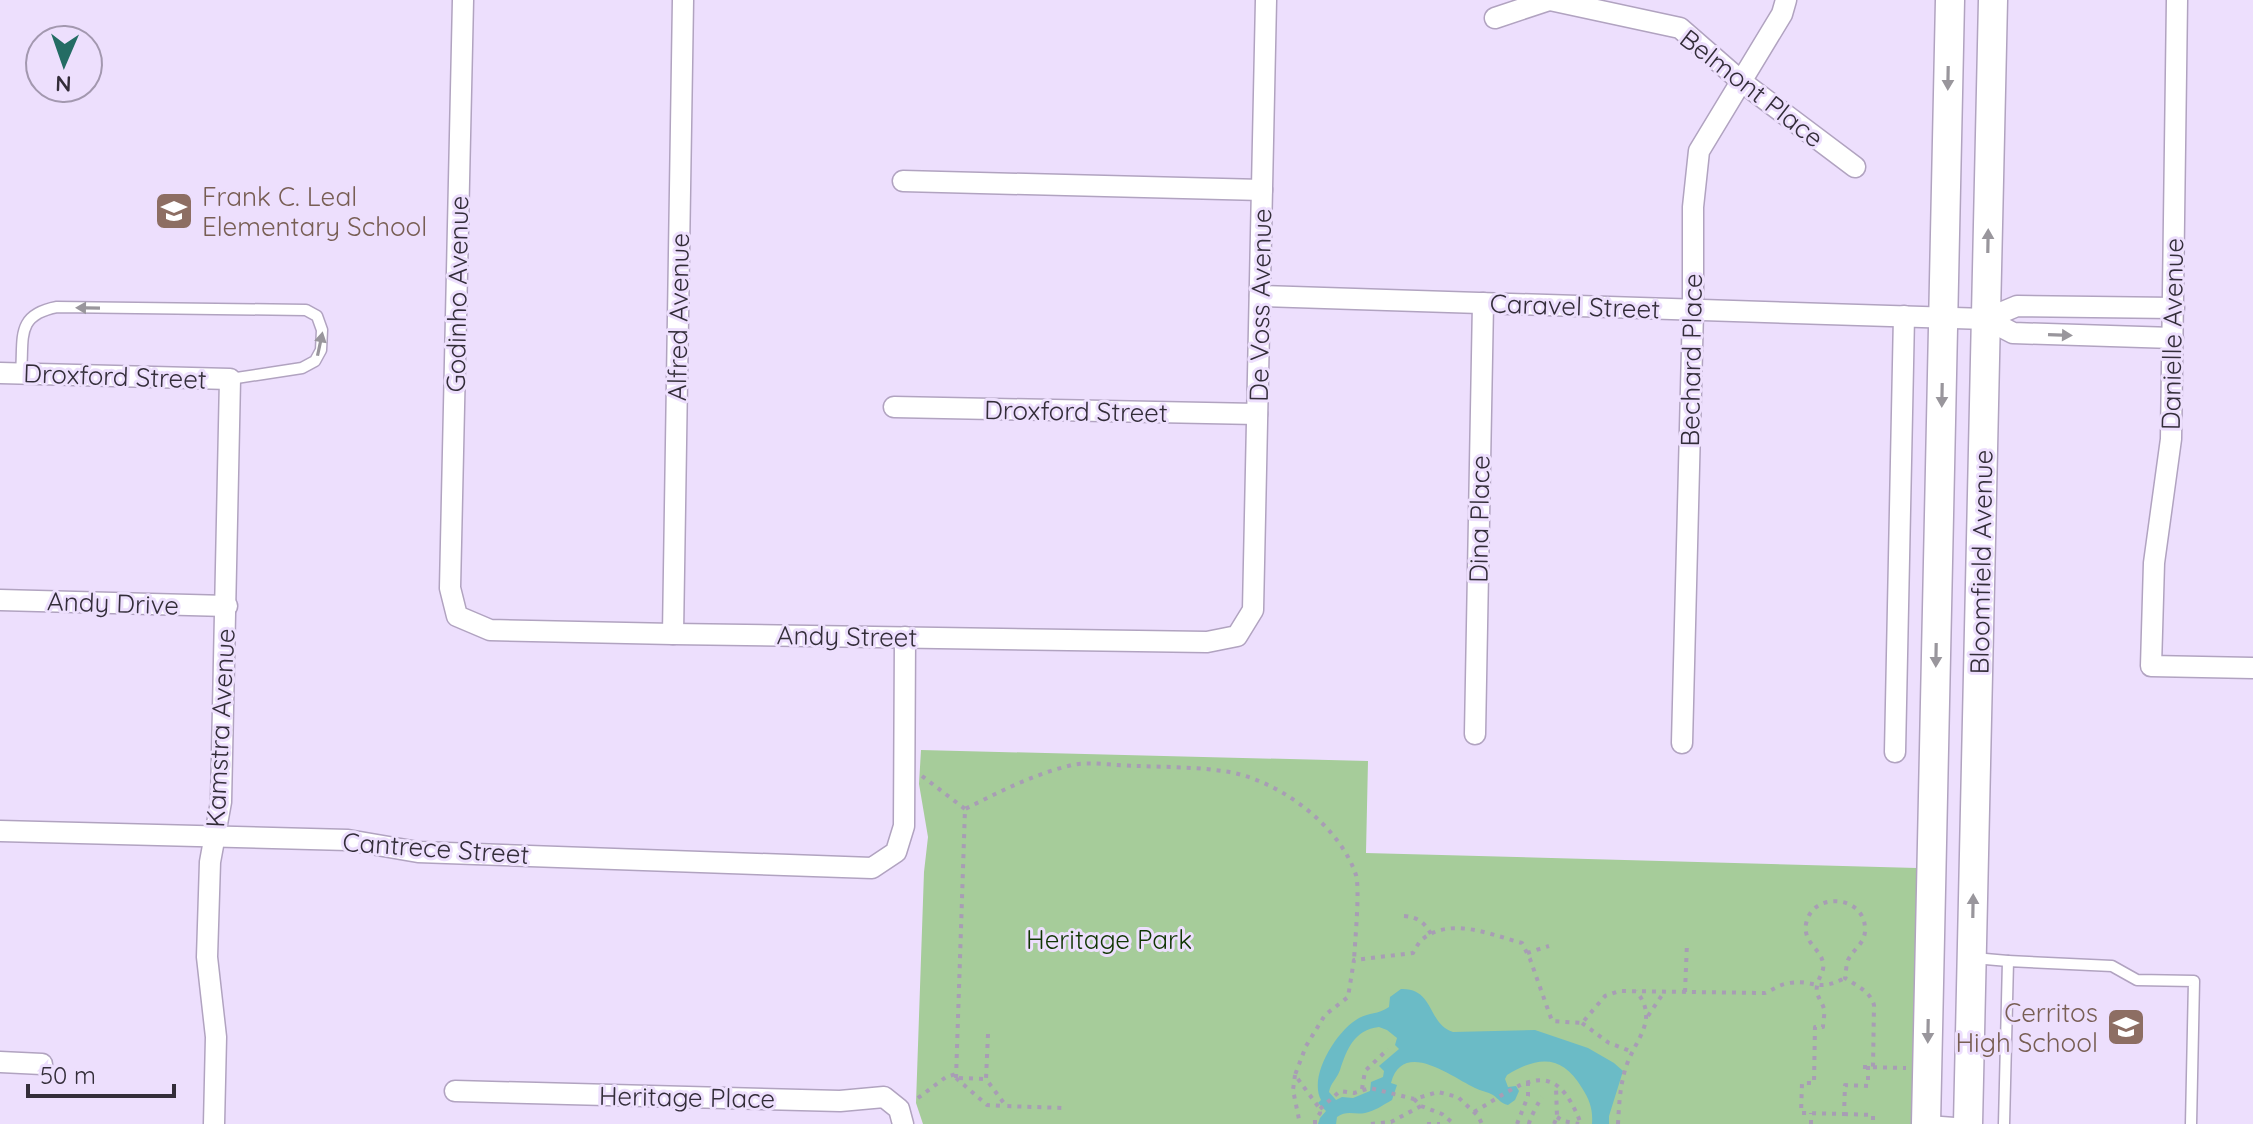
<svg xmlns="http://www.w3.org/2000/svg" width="2253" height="1124" font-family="Quicksand,sans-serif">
<rect width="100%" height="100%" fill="#eddffd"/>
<polygon fill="#a6cc9a" points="921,750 1368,761 1366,853 1917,868 1913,1124 923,1124 916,1103 924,872 928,837 919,784"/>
<path fill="#6bbbc6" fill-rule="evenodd" d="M1401 989C1435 988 1427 1024 1453 1032L1535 1030 1588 1048 1614 1063 1623 1071 1609 1116V1124H1592C1593 1110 1590 1100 1582 1088 1562 1054 1538 1056 1507 1075L1505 1079 1508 1087 1516 1086 1519 1091 1515 1100 1508 1105C1500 1103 1500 1100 1493 1095 1488 1092 1481 1091 1475 1088 1453 1078 1403 1038 1391 1083L1397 1085 1392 1100C1383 1105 1375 1111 1365 1113 1354 1115 1347 1110 1337 1117L1336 1124H1318L1320 1118 1326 1111 1318 1103 1321 1100C1308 1076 1337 1030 1359 1018 1370 1012 1377 1015 1389 1007L1390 997ZM1379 1027 1387 1030 1397 1038 1395 1045 1399 1049 1379 1066 1384 1071 1383 1077 1371 1082 1370 1091 1353 1098 1342 1097 1336 1100 1329 1092C1331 1082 1337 1079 1340 1070 1347 1049 1354 1030 1379 1027Z"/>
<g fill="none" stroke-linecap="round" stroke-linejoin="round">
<g stroke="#b1a3c0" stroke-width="13">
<g id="lane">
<path d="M21 373C24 338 15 315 57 307L306 310 317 316 322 330 321 350 315 361 302 368 230 379"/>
<polyline points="1974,958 2008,961"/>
<polyline points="1928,1121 1968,1124"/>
<polyline points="2004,1124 2008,961 2112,966 2137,980 2194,981 2191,1124"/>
</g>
</g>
<g stroke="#b1a3c0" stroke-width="23">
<g id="street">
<polyline points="463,0 450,588 457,616 490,630 673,634 1207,642 1237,636 1253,610 1266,0"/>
<polyline points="1550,0 1680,28 1742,82 1855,167"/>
<polyline points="2177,0 2171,439 2154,563 2151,666 2253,668"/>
<polyline points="1495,18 1549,0"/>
<polyline points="903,181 1262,190"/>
<polyline points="1260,296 1986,319 2017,306 2174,308"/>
<polyline points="1986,319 2013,333 2173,338"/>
<polyline points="0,373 230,379 221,802 210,862 207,957 216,1037 214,1124"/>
<polyline points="894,407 1257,414"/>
<polyline points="0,600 227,606"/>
<polyline points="673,634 683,0"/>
<polyline points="1475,734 1483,303"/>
<polyline points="1682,743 1693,310 1693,207 1699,151 1782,14 1786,0"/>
<polyline points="1895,752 1904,316"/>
<polyline points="0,831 348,840 418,852 872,868 896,852 904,826 905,637"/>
<polyline points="0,1062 42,1064"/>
<polyline points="455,1091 840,1101 884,1097 899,1109 903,1124"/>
</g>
</g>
<g stroke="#b1a3c0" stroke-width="31">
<g id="secondary">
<polyline points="1926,1124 1950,0"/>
<polyline points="1968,1124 1993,0"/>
</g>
</g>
<g stroke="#a89db5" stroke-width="4" stroke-dasharray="4 6" stroke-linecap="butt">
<polyline points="922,776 965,809"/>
<path d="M1404 916C1418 917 1425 923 1431 934"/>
<polyline points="1527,953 1549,946"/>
<polyline points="1685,992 1687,943"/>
<polyline points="1648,1016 1664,992"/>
<polyline points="1582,1023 1609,1043 1633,1052"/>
<polyline points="988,1034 986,1079 1006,1106 1063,1108"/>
<path d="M1868 1066V1086L1845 1085 1844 1114 1801 1113 1802 1083H1814L1815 1027H1823C1823 1022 1825 1014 1824 1009 1822 1001 1815 995 1817 986 1818 978 1825 971 1823 963 1821 949 1803 943 1806 924 1812 891 1864 895 1865 928 1866 943 1854 948 1848 960 1846 965 1846 973 1845 978 1857 986 1870 991 1874 1005L1873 1067"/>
<polyline points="1863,1067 1906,1068"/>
<polyline points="1295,1075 1293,1090 1300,1124"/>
<path d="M956 1078 965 809C999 792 1034 774 1072 765 1090 761 1118 766 1138 766 1166 767 1195 767 1223 771 1276 778 1339 824 1356 875 1360 890 1355 941 1354 960"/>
<polyline points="956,1078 987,1105 1004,1106"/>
<polyline points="959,1078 986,1079"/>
<polyline points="1362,1089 1365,1071 1388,1049"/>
<polyline points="918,1098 946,1077 956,1074"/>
<polyline points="1421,1106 1442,1114 1454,1124"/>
<polyline points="1320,1109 1340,1091 1354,1093 1370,1088 1414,1099 1438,1092 1458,1097 1478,1116 1482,1124"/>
<path d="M1474 1112C1522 1084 1554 1052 1581 1124"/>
<polyline points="1844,1114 1873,1115 1873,1124"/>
<polyline points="1557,1117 1563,1121 1579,1124"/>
<path d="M1315 1124V1120L1320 1113V1109L1295 1075 1306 1046 1325 1015 1348 997 1354 960 1413 953C1416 948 1419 941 1424 938 1452 917 1492 935 1522 943L1530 959 1552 1021 1582 1023 1605 996 1619 991 1765 993C1773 990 1780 984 1789 983 1814 979 1816 993 1845 978"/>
<polyline points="1371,1124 1391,1122 1421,1106 1414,1099"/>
<polyline points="1427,1124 1440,1124"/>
<polyline points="1517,1124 1528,1096 1528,1082"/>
<path d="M1529 1124C1529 1120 1539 1101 1542 1097"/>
<polyline points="1554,1124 1557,1117 1556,1087"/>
<path d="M1618 1124C1619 1105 1620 1085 1626 1067 1635 1039 1660 1020 1636 991"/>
<polyline points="1811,1124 1811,1113"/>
</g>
<use href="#lane" stroke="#fff" stroke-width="10"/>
<use href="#street" stroke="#fff" stroke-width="20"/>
<use href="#secondary" stroke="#fff" stroke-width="28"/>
</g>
<defs><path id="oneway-solid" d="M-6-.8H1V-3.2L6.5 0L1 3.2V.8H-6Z" transform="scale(2)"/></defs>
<g fill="#99969c">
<use href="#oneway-solid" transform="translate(1948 78) rotate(91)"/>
<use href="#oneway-solid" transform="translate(1988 241) rotate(-89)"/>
<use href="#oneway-solid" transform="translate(88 308) rotate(-179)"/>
<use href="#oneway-solid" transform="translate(2060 335) rotate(2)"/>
<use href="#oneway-solid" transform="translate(320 344) rotate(-78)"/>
<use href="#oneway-solid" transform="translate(1942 395) rotate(91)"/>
<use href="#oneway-solid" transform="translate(1936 655) rotate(91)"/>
<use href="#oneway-solid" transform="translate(1973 906) rotate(-89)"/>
<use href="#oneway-solid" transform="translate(1928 1031) rotate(91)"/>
</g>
<defs>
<g id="school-square" transform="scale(2)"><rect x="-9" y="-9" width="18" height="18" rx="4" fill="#8d6e63" stroke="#eddffd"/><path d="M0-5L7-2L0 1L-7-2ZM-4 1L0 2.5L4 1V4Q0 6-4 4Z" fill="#fff"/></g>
</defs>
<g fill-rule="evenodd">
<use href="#school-square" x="174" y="211"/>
<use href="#school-square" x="2126" y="1027"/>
</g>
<g text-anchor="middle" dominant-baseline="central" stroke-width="6" stroke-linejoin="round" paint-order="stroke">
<g font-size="26" fill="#332d39" stroke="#eddffd">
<text transform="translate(1752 88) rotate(38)">Belmont Place</text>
<text transform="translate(457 294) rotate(-89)">Godinho Avenue</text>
<text transform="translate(1260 305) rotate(-89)">De Voss Avenue</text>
<text transform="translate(1575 306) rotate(2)">Caravel Street</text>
<text transform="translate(678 317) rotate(-89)">Alfred Avenue</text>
<text transform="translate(2172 334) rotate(-89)">Danielle Avenue</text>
<text transform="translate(1691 360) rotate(-89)">Bechard Place</text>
<text transform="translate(115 376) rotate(2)">Droxford Street</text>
<text transform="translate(1076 411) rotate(1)">Droxford Street</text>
<text transform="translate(1479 519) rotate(-89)">Dina Place</text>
<text transform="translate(1981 562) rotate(-89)">Bloomfield Avenue</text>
<text transform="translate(113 603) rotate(2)">Andy Drive</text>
<text transform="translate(847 636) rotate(1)">Andy Street</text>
<text transform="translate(220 728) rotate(-87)">Kamstra Avenue</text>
<text transform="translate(436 848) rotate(4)">Cantrece Street</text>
<text transform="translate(687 1097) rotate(1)">Heritage Place</text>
</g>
<g font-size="26" fill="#785e54" stroke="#eddffd" text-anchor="start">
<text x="202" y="196">Frank C. Leal<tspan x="202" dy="30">Elementary School</tspan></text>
<text x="2098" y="1012" text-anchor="end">Cerritos<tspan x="2098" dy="30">High School</tspan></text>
</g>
<g font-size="26" fill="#113603" stroke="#eddffd">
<text x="1109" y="939">Heritage Park</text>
</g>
</g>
<g transform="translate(64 64) rotate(182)"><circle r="38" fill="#eddffd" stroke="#a398af" stroke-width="2"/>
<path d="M0-6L14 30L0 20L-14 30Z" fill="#246c64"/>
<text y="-12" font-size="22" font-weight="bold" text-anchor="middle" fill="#332d39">N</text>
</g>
<path d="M28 1084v12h146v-12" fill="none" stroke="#332d39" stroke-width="4"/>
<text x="40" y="1084" font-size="24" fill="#332d39" stroke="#eddffd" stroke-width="6" paint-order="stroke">50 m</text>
</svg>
